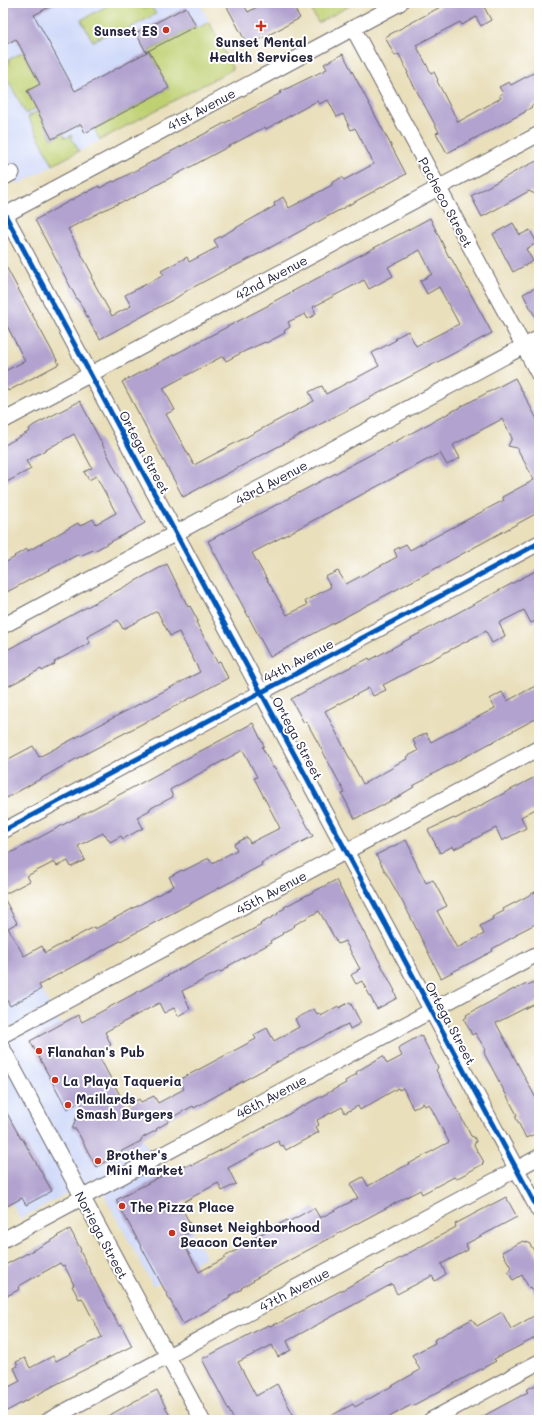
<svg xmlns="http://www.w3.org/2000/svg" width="542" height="1423" font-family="Mali,sans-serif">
<rect width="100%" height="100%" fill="#fff"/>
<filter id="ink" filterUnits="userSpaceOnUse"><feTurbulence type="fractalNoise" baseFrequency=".025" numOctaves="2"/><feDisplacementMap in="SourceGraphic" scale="8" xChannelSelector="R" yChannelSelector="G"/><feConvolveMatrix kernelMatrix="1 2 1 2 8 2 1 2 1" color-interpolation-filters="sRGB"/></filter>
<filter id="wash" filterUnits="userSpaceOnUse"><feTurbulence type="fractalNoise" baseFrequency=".012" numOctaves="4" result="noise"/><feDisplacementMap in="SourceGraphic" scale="16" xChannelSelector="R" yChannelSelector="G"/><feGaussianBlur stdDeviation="0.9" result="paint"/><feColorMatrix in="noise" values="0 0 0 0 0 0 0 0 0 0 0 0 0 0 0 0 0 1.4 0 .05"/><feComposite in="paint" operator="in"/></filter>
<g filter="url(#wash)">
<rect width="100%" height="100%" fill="#e9dfbb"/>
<g fill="#d0daf9">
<polygon points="3,3 200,3 233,69 17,185 3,159"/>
<polygon points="3,896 17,923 8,928 41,989 85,1066 100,1058 206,1257 153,1286 95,1178 20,1219 3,1188"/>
</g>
<g fill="#bfd072" stroke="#707956">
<polygon points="112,3 141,3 144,9 151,6 156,14 117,35 115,30 93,41 81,20"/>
<polygon points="308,3 355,3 318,23"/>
<polygon points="209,22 233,69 100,140 94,129 169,88 149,51 196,26 198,28"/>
<polygon points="23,52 40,84 27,91 36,108 26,114 3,71 3,67 10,63 8,60"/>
<polygon points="38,111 52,139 63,133 65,138 72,135 71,137 79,151 53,165 28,117"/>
</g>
<g id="blocks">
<g fill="#b1a2cf" fill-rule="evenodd">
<polygon points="7,3 57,3 34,15 75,91 149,51 169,88 85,133 81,124 52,139 27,91 40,84 16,39 3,46 3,5"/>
<polygon points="225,3 243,3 248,12 264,3 291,3 300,18 248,46"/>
<polygon points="452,3 482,3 491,20 481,26 476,17 462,25 460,22 416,45 431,73 434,72 438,80 437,81 458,122 501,98 499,95 503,93 499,87 509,82 511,85 539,70 539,102 531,106 532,107 525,111 525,112 447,153 436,133 439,132 407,73 408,73 399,54 395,56 385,37 444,5 445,6"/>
<polygon points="186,7 196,26 146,52 136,33"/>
<path d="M343 54 406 174 249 259 233 267V266L188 290 176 298 100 339 96 332H95L79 301H78L35 220 86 192V193L99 186 100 188 113 181 114 182 281 93 280 92 327 69 324 64ZM328 100 337 117 343 114 351 130 355 128 374 164 344 180 342 177 332 183V185L289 208 283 197 274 203 275 206 214 240 218 247 189 262 187 257 161 271 164 275 125 295 131 306 112 316 91 277 93 276 68 229 110 207 124 201 125 202 265 127 266 129 317 101 319 104Z"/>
<polygon points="539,160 539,196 529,191 482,217 471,196 522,168"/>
<path d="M430 218 449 257 450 256 492 333 183 497 122 382 269 305V304ZM420 250 432 274 420 281 427 294 439 287 459 324 416 346 408 331 395 338 396 340 372 353 379 366 326 394 322 386 319 387 309 392 314 401 194 465 166 414 175 410 163 388 223 356 226 361 245 351 265 342 266 343 285 333 284 331 290 327 288 322 305 314 308 319 316 314 313 307 364 280 369 289 393 276 388 267Z"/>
<polygon points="513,223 520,235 530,230 537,243 526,249 533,261 513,272 493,234"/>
<polygon points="3,261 59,364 8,391 7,389 3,391 3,372 25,361 3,318"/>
<polygon points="539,286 539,324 523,294"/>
<path d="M515 378 539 423V512L418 578 270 657 208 541ZM502 419 512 438 508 446 517 448 534 480 502 497 504 500 410 550 406 544 394 550 397 557 346 584 338 571 325 577 331 587 305 601 307 605 287 615 252 553 440 453 447 465 460 458 453 445Z"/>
<polygon points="80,401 115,469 145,523 94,551 93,550 80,556 79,554 3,594 3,564 15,557 14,556 16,555 27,549 28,551 78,523 80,526 93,519 96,524 116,513 96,476 89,480 84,472 92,468 74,434 26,461 31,469 3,484 3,446 30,431 29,429 34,425"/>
<polygon points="167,564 188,607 190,606 198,621 196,622 217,662 220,661 228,678 74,760 3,800 3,762 33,746 39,757 200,672 179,632 170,636 157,611 123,629 118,620 87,637 90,643 54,662 55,664 42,671 41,669 3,689 3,652"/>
<polygon points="539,569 539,619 531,623 524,610 499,623 505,636 492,643 486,631 383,685 386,690 373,696 369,688 325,711 363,784 394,767 393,766 407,759 406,757 418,751 413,740 426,733 431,742 495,708 490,699 502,692 507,701 539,684 539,717 431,775 426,778 426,779 413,786 414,787 402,794 402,795 362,816 362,815 355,819 342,794 345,793 317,741 306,721 304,723 291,699 356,664 356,665 369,658 370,660"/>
<polygon points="253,723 264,746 262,747 273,768 275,768 313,836 261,863 262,865 70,968 39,985 41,989 10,1006 3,993 3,896 17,923 8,928 24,956 42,946 45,953 94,927 95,929 174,886 169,877 182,870 183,871 209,858 212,863 237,850 234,844 247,837 250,843 280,828 254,778 257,777 243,750 171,789 170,790 173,797 149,809 150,810 137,817 143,828 123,839 121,836 110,842 105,834 104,835 103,833 78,846 85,860 71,867 68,861 57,866 54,862 27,876 30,881 3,895 3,865 6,863 3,857"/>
<polygon points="539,775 539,807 521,817 526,828 502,841 496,828 454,849 453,846 440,853 428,830 454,818 455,819"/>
<polygon points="406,840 413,854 412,855 426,883 433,880 447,906 437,911 457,948 484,934 480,926 493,919 492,917 504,911 503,909 539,890 539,922 516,934 517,935 492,949 493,951 441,978 407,910 376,855"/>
<polygon points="336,880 395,991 394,991 397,998 377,1009 362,981 356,984 351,975 358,971 357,970 360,969 345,941 338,944 319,911 294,925 295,926 282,933 283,934 270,941 271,943 228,966 229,967 221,972 220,971 182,991 190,1009 178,1016 174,1008 164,1013 159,1003 105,1032 111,1045 97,1053 122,1099 123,1098 127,1106 139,1099 141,1102 154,1096 158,1103 184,1089 179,1080 256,1039 254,1035 267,1028 274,1041 299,1027 295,1019 314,1009 317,1014 319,1013 321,1016 338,1006 339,1008 350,1002 361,1023 350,1029 348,1024 341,1027 194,1108 193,1106 167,1120 168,1122 156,1129 157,1130 144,1137 141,1139 141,1141 118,1153 119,1154 96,1167 76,1129 72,1129 83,1100 67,1109 30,1041 78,1015 82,1022 261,925 260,924 278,914 278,912 285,908 284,907"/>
<polygon points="539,979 539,1001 496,1023 539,1104 539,1132 526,1138 515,1116 517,1115 485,1055 484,1051 486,1050 475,1033 472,1035 464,1019 467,1017 466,1015 514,989 514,990 527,984 528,985"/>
<path d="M421 1035 438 1068 436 1070 471 1136 474 1137 476 1141 474 1145 484 1162 482 1163 483 1164 456 1179 454 1177 422 1194 420 1190 356 1224 253 1280 254 1281 241 1288 242 1289 229 1296 230 1298 183 1324 116 1200 171 1171 172 1172 184 1165 185 1167 191 1164 192 1165 248 1136 346 1083 345 1081 357 1074 356 1072 383 1056 387 1064 402 1056 398 1048ZM398 1088 399 1090 403 1088 413 1109 423 1103 425 1106 429 1104 449 1142 368 1186 363 1177 350 1184 358 1198 320 1218 314 1208 288 1222 287 1220 248 1241 249 1242 237 1249V1250L224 1257 225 1258 199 1272 180 1237 193 1230 180 1204 218 1183 222 1191 236 1184 228 1168 278 1141 281 1146 283 1145 286 1150 319 1132 316 1127 319 1125 317 1120 342 1107 345 1113 358 1106 360 1110Z"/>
<polygon points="3,1106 21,1139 22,1138 52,1191 26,1205 22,1198 3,1208"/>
<polygon points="506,1197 517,1217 466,1244 468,1250 441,1264 446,1274 435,1281 432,1276 397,1294 392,1284 287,1341 291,1350 278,1357 272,1345 238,1362 256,1396 277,1384 296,1420 234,1420 202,1359 262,1328 269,1325 270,1326 277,1323 277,1324 348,1287 456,1227 455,1224"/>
<polygon points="70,1229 81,1250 80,1251 102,1294 119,1326 121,1325 132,1346 68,1378 3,1413 3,1390 20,1381 14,1368 18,1366 16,1362 25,1358 30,1368 53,1356 56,1361 102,1337 82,1298 79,1299 72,1286 74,1285 64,1265 62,1266 60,1263 19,1286 20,1289 3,1298 3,1266 58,1237 57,1236"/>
<polygon points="523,1241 529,1243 539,1258 539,1302 531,1287 529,1288 522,1275 513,1280 508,1272 512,1269 502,1252"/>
<polygon points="502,1312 511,1329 539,1313 539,1336 494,1359 496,1361 412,1406 411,1405 384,1420 323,1420 353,1404 355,1407 420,1370 412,1355 435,1343 434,1340 472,1319 477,1326"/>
<polygon points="539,1383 539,1412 535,1414 538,1420 476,1420 528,1392 526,1390"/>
<polygon points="157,1390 172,1420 101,1420 135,1401"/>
</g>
</g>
</g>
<g filter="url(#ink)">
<use href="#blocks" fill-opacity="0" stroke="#686468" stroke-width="1"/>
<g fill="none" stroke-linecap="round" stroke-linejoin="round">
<g stroke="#686468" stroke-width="17">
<g id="minor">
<polyline points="353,28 539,375"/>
<polyline points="3,178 12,173"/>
<polyline points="3,211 539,1211"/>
<polyline points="3,216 400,3"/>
<polyline points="3,421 539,134"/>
<polyline points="3,626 539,338"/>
<polyline points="3,831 539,543"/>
<polyline points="3,1035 539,748"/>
<polyline points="3,1049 202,1420"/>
<polyline points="3,1240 539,953"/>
<polyline points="49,1420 539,1157"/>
<polyline points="431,1420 539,1362"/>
</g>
</g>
<use href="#minor" stroke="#fff" stroke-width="15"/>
<g stroke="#fff" stroke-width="8">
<g id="cycleway">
<polyline points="3,211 539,1211"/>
<polyline points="3,831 539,543"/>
</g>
</g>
<use href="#cycleway" stroke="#0057b8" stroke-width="5"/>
</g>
</g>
<g fill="#c8321e" stroke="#fff" stroke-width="1.5">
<path d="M259 20h4v4h4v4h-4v4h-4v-4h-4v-4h4z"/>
<circle cx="166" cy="30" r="4"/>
<circle cx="39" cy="1051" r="4"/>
<circle cx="55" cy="1080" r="4"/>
<circle cx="68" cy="1105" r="4"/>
<circle cx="98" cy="1161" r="4"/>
<circle cx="122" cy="1206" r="4"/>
<circle cx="172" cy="1233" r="4"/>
</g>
<g text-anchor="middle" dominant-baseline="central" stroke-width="4" stroke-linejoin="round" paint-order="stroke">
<g font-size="13" font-weight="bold" fill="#22223b" stroke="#fff" text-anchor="start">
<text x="158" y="30" text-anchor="end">Sunset ES</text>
<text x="261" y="41" text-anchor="middle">Sunset Mental<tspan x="261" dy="15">Health Services</tspan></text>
<text x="47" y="1051">Flanahan's Pub</text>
<text x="63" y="1080">La Playa Taqueria</text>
<text x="76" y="1098">Maillards<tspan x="76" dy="15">Smash Burgers</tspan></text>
<text x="106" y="1154">Brother's<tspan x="106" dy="15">Mini Market</tspan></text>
<text x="130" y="1206">The Pizza Place</text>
<text x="180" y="1226">Sunset Neighborhood<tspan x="180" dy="15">Beacon Center</tspan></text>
</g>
<g font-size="13" fill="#22223b" stroke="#fff">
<text transform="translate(201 109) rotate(-28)">41st Avenue</text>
<text transform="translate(446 202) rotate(62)">Pacheco Street</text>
<text transform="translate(271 277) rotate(-28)">42nd Avenue</text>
<text transform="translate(145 452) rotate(62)">Ortega Street</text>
<text transform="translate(271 482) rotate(-28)">43rd Avenue</text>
<text transform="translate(298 660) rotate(-28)">44th Avenue</text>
<text transform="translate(298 738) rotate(62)">Ortega Street</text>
<text transform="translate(271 892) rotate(-28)">45th Avenue</text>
<text transform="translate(451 1023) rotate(62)">Ortega Street</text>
<text transform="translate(271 1096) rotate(-28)">46th Avenue</text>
<text transform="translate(102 1235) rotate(62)">Noriega Street</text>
<text transform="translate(294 1289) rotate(-28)">47th Avenue</text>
</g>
</g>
<rect width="542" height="1423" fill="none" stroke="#fff" stroke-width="16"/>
</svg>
